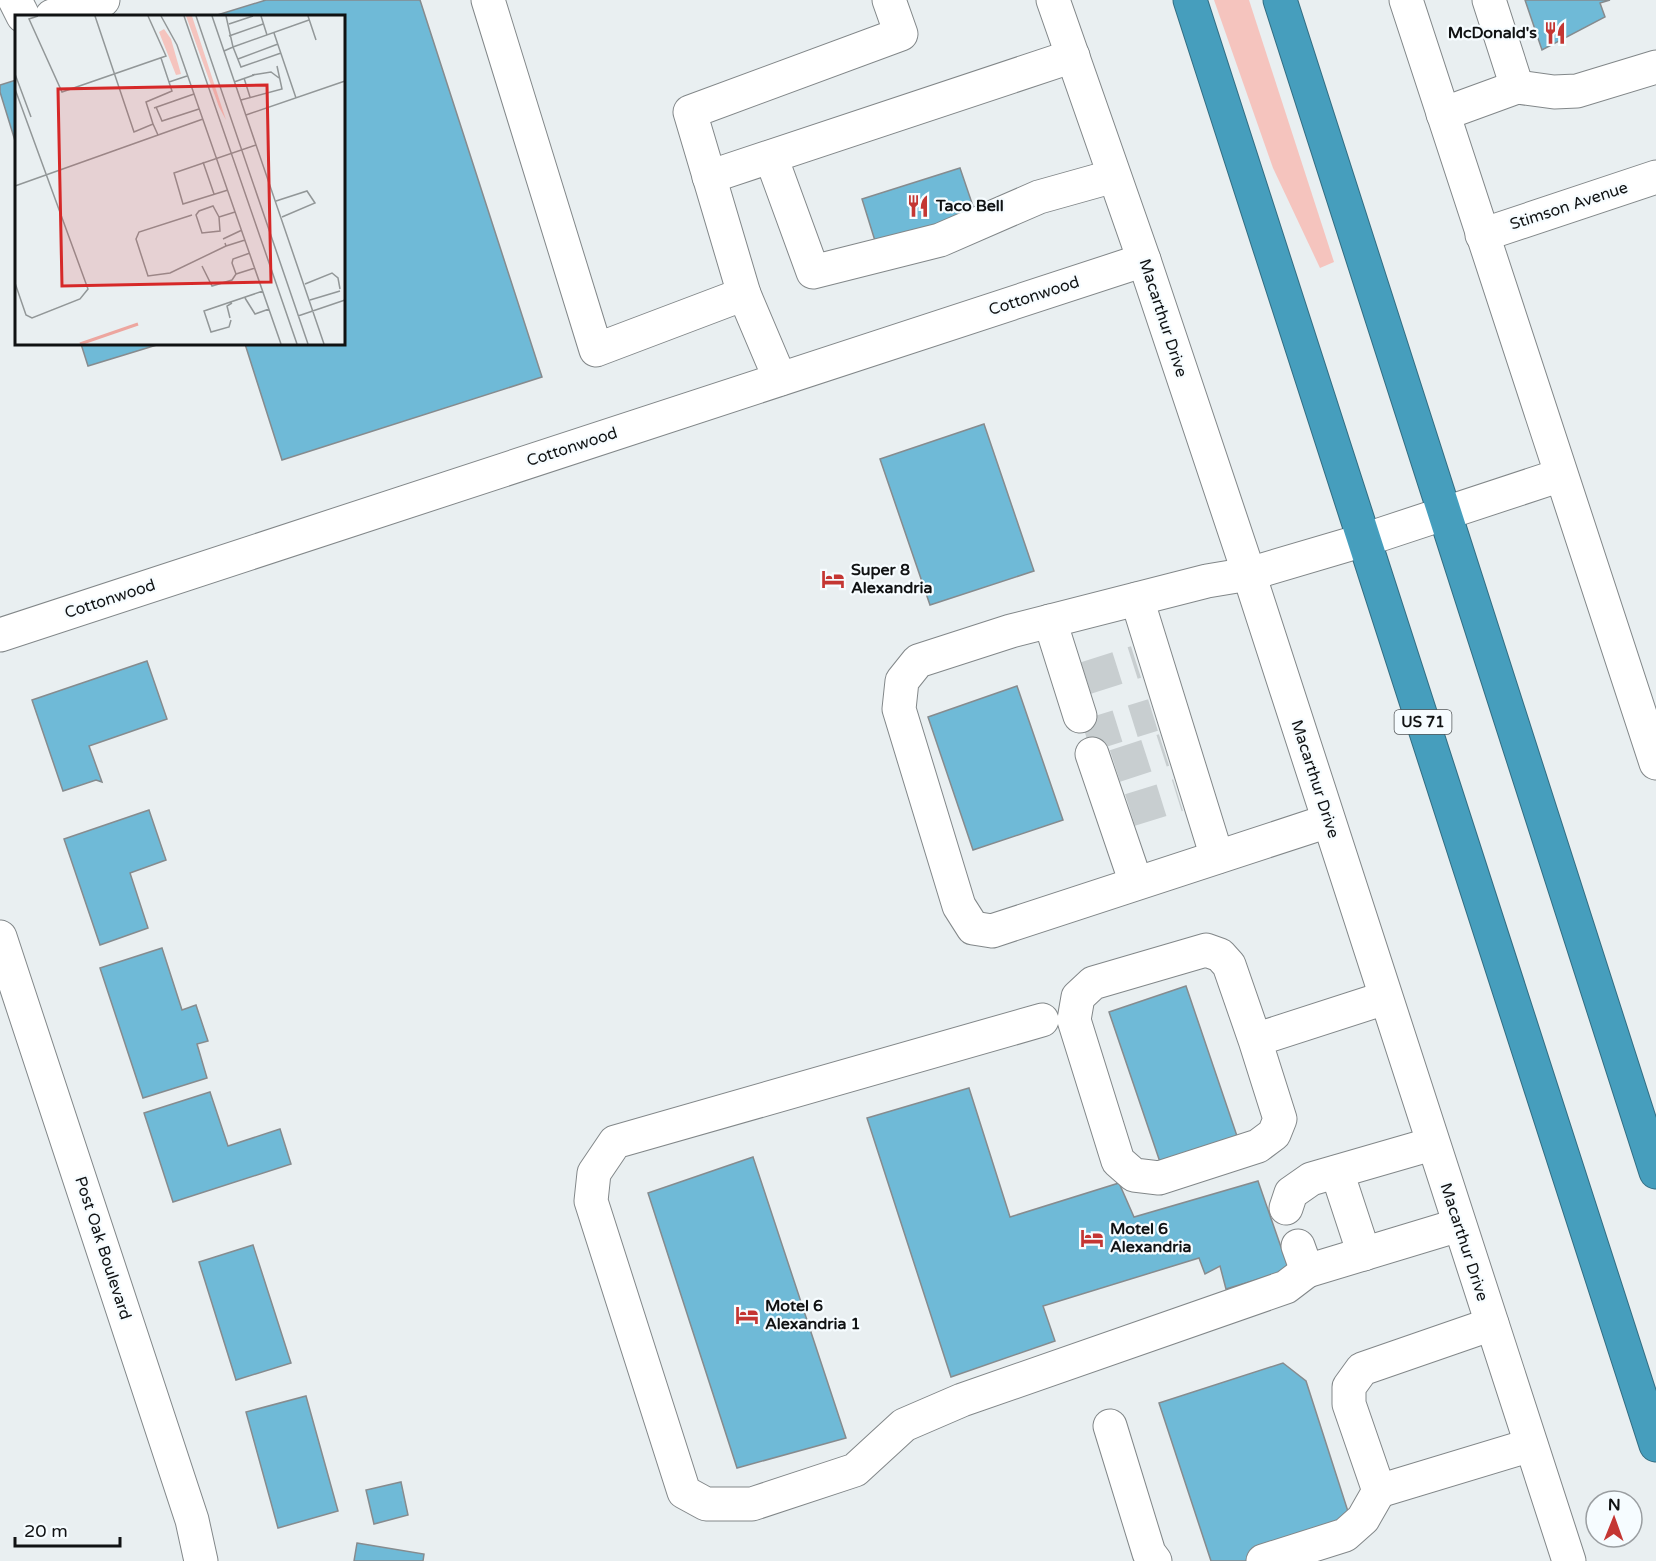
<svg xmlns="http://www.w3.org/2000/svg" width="1656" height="1561" font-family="'Varela Round',sans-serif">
<rect width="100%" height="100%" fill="#e9eff1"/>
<polygon fill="#f5c4be" points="1214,0 1249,0 1334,262 1320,268 1273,168"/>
<g fill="#6fbad7" stroke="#868b8e" stroke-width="1.5">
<polygon points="266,0 420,0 542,377 282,460 245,344 344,344 344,16 214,16"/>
<polygon points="1525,0 1610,0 1600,3 1605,17 1542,50"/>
<polygon points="16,80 16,144 0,92 0,85"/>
<polygon points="960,168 975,212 876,244 862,199"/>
<polygon points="81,344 160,344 88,366"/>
<polygon points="984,424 1034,571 930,605 880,459"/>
<polygon points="147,661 167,719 89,746 102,782 96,780 63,791 32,700"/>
<polygon points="1017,686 1063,820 973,850 928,717"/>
<polygon points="149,810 166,860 130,873 148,928 100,945 64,839"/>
<polygon points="162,948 182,1010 196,1005 208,1041 197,1044 207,1078 143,1098 100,968"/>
<polygon points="1186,986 1237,1136 1160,1162 1109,1012"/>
<polygon points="969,1088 1010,1217 1119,1183 1134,1217 1258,1181 1289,1270 1226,1289 1220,1266 1205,1274 1199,1258 1043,1306 1055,1341 951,1377 867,1118"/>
<polygon points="210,1092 228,1146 280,1129 291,1164 173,1202 144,1113"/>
<polygon points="753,1157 846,1438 737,1468 648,1193"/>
<polygon points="253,1245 291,1363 236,1380 199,1262"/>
<polygon points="1283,1363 1306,1381 1353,1527 1249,1561 1211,1561 1159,1403"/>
<polygon points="306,1396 338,1511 278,1528 246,1412"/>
<polygon points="401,1482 408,1515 374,1524 366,1490"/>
<polygon points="357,1543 424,1554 423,1561 354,1561"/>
</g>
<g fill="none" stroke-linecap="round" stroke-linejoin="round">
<g stroke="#c8ced0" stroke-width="33" stroke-dasharray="33 16" stroke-linecap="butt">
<polyline points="1086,678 1136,662"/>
<polyline points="1086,736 1153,715"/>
<polyline points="1115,766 1164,750"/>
<polyline points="1130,810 1178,795"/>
</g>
<g stroke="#828789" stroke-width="35">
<g id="minor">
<polyline points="15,0 23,16"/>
<polyline points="488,0 596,350 744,294 780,379"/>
<polyline points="1053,0 1144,260 1249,574 1569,1561"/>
<polyline points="1406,0 1656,763"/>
<polyline points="1489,0 1517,87"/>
<polyline points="52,16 103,0"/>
<polyline points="1443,114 1517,87 1554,92 1577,91 1656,67"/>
<polyline points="771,157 813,272 940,240 1039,197 1114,176"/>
<polyline points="709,177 1073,56"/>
<polyline points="1482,235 1656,177"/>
<polyline points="744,294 690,112 901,34 889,0"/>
<polyline points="1137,599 1217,857"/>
<polyline points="1050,621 1080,716"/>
<polyline points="0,635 1144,260"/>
<polyline points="1092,754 1136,883"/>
<polyline points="1328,821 992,931 973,928 959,906 899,709 902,681 918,661 1011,631 1207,581 1249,574 1364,540 1561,475"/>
<polyline points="0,937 192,1520 201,1561"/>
<polyline points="1042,1020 615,1142 594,1173 591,1201 684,1492 706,1504 752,1504 855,1470 904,1425 962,1400 1286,1287 1307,1271"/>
<polyline points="1255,1040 1229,965 1220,955 1206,950 1093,983 1078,997 1074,1020 1118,1161 1134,1175 1159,1178 1258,1146 1274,1134 1280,1119 1255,1040 1385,998"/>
<polyline points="1337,1172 1364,1254"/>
<polyline points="1286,1208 1291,1193 1311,1179 1432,1144"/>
<polyline points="1298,1246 1307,1271 1459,1225"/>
<polyline points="1492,1324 1362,1369 1349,1387 1349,1404 1379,1491 1531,1445"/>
<polyline points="1110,1426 1149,1553 1155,1561"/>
<polyline points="1263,1561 1345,1535 1363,1519 1379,1491"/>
</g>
</g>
<g stroke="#336d82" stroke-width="35">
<g id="highway">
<polyline points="1190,0 1656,1445"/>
<polyline points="1280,0 1656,1172"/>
</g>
</g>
<use href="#minor" stroke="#fff" stroke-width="33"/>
<use href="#highway" stroke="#469ebd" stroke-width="33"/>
</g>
<defs>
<g id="restaurant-bare" transform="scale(1.8)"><path d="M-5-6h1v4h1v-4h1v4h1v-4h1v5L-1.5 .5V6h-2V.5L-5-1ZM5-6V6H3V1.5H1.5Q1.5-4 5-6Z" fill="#c43633" stroke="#f6fcff" stroke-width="2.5" paint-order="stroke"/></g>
<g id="hotel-bare" transform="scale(1.8)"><path d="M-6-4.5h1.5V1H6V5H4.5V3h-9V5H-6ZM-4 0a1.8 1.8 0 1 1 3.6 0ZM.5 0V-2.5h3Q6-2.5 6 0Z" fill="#c43633" stroke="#f6fcff" stroke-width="2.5" paint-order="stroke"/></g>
</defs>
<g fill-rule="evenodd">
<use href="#restaurant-bare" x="1555" y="33"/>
<use href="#restaurant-bare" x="918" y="206"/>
<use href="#hotel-bare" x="833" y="579"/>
<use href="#hotel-bare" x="1092" y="1238"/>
<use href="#hotel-bare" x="747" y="1315"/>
</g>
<g text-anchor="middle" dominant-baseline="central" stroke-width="4.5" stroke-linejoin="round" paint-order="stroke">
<rect fill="#f6fcff" stroke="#55585a" stroke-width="1.5" x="1394.5" y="710" width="57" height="24" rx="4.5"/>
<g font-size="15" font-weight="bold" fill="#101213">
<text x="1423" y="722">US 71</text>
</g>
<g font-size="16" font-weight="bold" fill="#101213" stroke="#f6fcff" text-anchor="start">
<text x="1537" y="33" text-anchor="end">McDonald's</text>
<text x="936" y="206">Taco Bell</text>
<text x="851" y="570">Super 8<tspan x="851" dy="18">Alexandria</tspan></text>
<text x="1110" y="1229">Motel 6<tspan x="1110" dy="18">Alexandria</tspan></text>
<text x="765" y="1306">Motel 6<tspan x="765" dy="18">Alexandria 1</tspan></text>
</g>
<g font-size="16" fill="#101213" stroke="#f6fcff">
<text transform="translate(1569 206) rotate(-18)">Stimson Avenue</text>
<text transform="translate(1034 296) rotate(-18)">Cottonwood</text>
<text transform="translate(1163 318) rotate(72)">Macarthur Drive</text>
<text transform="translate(572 447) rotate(-18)">Cottonwood</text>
<text transform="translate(110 599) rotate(-18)">Cottonwood</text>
<text transform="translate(1315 779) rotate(72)">Macarthur Drive</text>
<text transform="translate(1464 1242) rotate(72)">Macarthur Drive</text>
<text transform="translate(103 1248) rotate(72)">Post Oak Boulevard</text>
</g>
</g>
<g transform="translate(15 15)">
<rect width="330" height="330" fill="#e9eff1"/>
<path d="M171 1H177L211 105 204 92ZM149 14 156 24 166 59 161 60 144 17Z" fill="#f5c4be"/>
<path fill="none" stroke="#eda69f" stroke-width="3" d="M65 329 123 309"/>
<path fill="none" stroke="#929798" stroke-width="1.5" d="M23 1 14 4 47 77 151 41 133 1M80 1 119 117 138 109 143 120M146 1 162 30 266 329M169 1 282 329M181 1 293 329M197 1 309 329M211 1 218 32 294 5M246 1 252 20M293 1 301 25M214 9 238 1M259 18 281 83M214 21 248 9M209 36 218 32 226 52 266 38M223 44 263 29M0 59 16 102M237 60 256 57 264 63M229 63 235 82M154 67 172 61M219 67 239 60M0 74 73 274 65 284 17 303 11 300 0 268M226 85 267 74 262 51M141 92 147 106 184 94M139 93 179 79M231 100 330 66M138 109 131 87 157 76 146 43M188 147 199 179M0 171 188 104M213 175 168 189 159 158 241 130M261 186 292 176 300 188 267 202M177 200 124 217 121 224 133 261 155 258 211 231M204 202 198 191 184 196 181 200 187 218 205 216 204 202 220 197M208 224 227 215M210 228 211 231 230 225M235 238 218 244 217 248 221 259 240 253M187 251 197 271 217 265 221 259M290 269 317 258 323 263 325 274M230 283 240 299 254 294M295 285 325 276M283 301 330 285M215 303 212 291 217 288M216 305 214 312 196 317 189 296 248 276"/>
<path fill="#d62828" fill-opacity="0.15" stroke="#d62828" stroke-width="3" d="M252 70 256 267 47 271 43 74Z"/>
<rect width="330" height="330" fill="none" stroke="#101213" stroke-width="3"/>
</g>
<g transform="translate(1614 1519) rotate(1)"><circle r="28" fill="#f6fcff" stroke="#9a9ea1" stroke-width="1.5"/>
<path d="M0-4.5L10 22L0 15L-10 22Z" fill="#c43633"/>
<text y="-9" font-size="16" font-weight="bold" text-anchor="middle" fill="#101213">N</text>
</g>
<path d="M15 1537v9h105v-9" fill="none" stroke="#101213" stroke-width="3"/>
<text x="24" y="1537" font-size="18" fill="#101213" stroke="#f6fcff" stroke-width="4.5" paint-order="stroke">20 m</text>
</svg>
